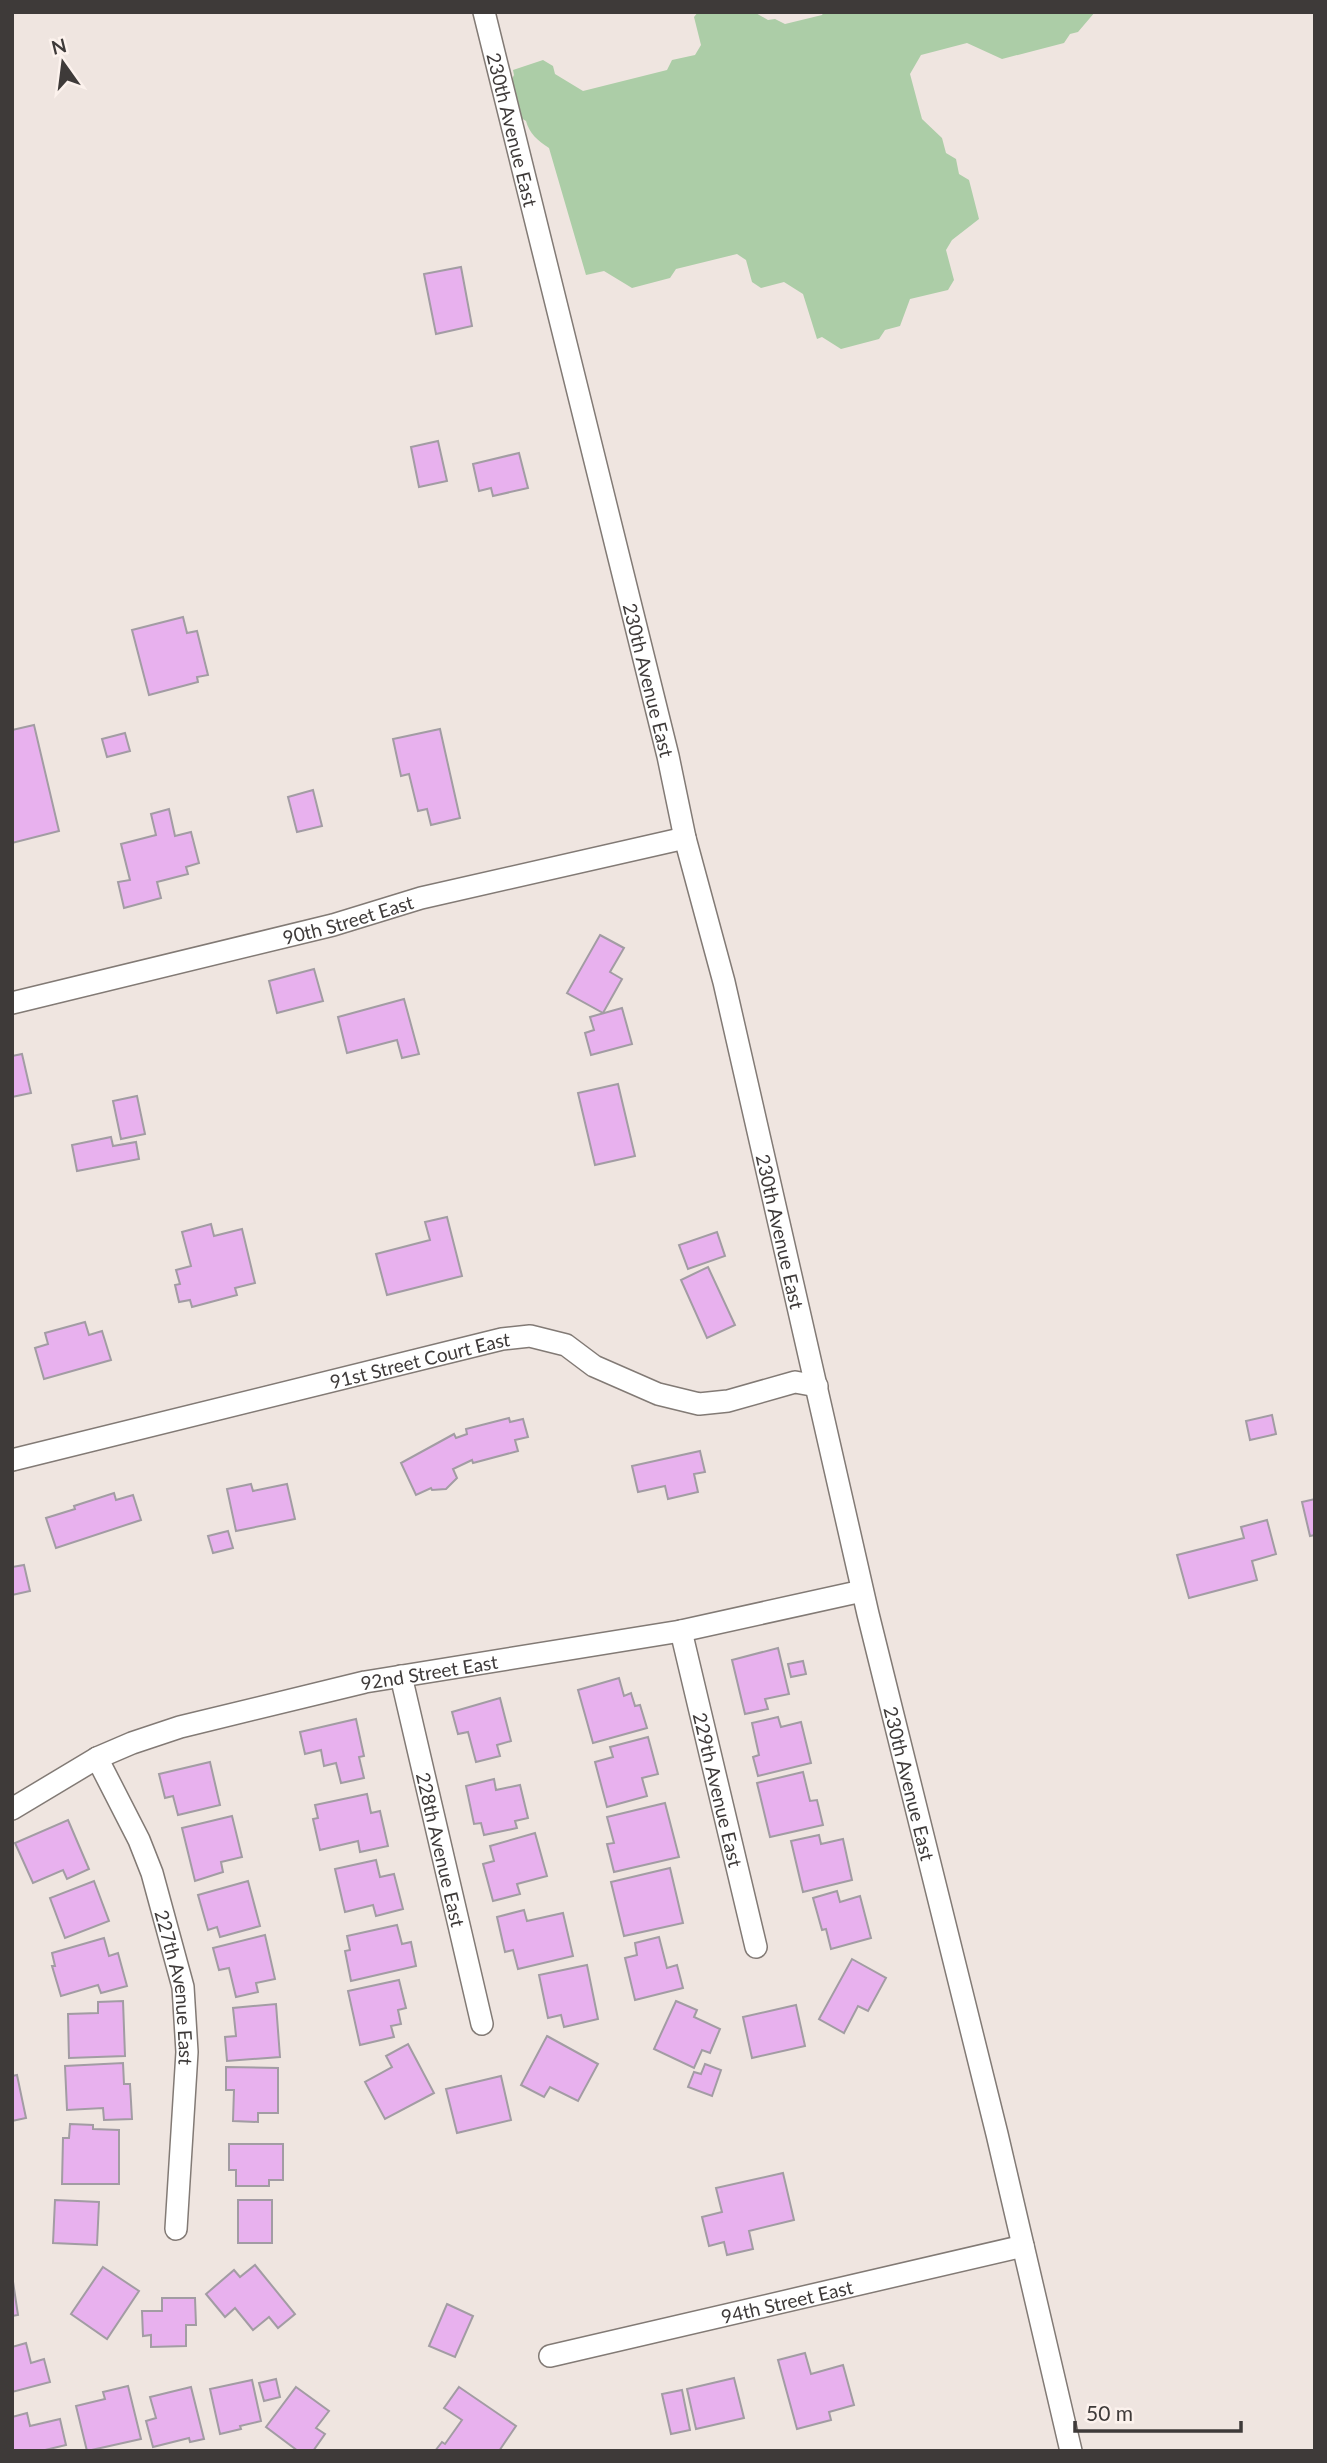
<svg xmlns="http://www.w3.org/2000/svg" width="1327" height="2463" font-family="Lato,sans-serif">
<rect width="100%" height="100%" fill="#efe5e0"/>
<path fill="#accda7" d="M698 12H754L768 20 775 19 785 24 822 15 824 12H1095L1078 32 1070 34 1064 43 1002 59 967 43 921 55 910 74 922 119 942 138 946 153 956 159 959 174 969 180 979 219 952 240 946 250 954 280 948 290 910 299 900 326 885 330 879 339 841 349 822 337 817 339 803 294 784 282 761 288 752 282 746 260 737 254 676 269 670 278 632 288 604 271 586 275 549 148C538 141 529 133 526 121L516 115 509 85 514 75 513 70 543 60 553 66 555 74 583 91 667 70 672 60 695 55 701 45 694 17Z"/>
<g fill="#e8b1ee" stroke="#a29ca3" stroke-width="2">
<polygon points="461,267 472,326 436,334 424,274"/>
<polygon points="438,441 447,481 419,487 411,447"/>
<polygon points="519,453 528,488 493,496 491,488 479,491 473,464"/>
<polygon points="183,617 187,633 197,631 208,675 197,677 198,682 149,695 132,630"/>
<polygon points="34,725 59,831 12,843 12,730"/>
<polygon points="440,729 460,818 431,825 427,809 418,811 409,774 401,776 393,739"/>
<polygon points="125,733 130,751 107,757 102,739"/>
<polygon points="313,790 322,826 297,832 288,797"/>
<polygon points="169,809 175,836 191,832 199,863 186,867 188,874 157,882 161,898 124,908 118,882 130,880 121,844 156,835 151,814"/>
<polygon points="600,935 624,948 610,972 622,979 603,1013 567,993"/>
<polygon points="314,969 323,1001 277,1013 269,981"/>
<polygon points="404,999 419,1054 402,1058 397,1040 347,1053 338,1017"/>
<polygon points="622,1008 632,1044 591,1055 585,1033 594,1030 590,1017"/>
<polygon points="22,1054 31,1093 12,1097 12,1056"/>
<polygon points="618,1084 635,1156 595,1165 578,1093"/>
<polygon points="137,1096 145,1134 121,1139 113,1101"/>
<polygon points="111,1137 113,1146 136,1142 139,1159 77,1171 72,1145"/>
<polygon points="447,1217 462,1276 387,1295 376,1254 430,1240 425,1222"/>
<polygon points="211,1224 214,1236 242,1229 255,1283 235,1288 237,1295 192,1307 190,1300 179,1302 175,1285 180,1284 176,1270 191,1266 182,1232"/>
<polygon points="717,1232 725,1256 688,1269 679,1245"/>
<polygon points="708,1267 735,1325 707,1338 681,1280"/>
<polygon points="85,1322 89,1335 102,1331 111,1360 44,1379 35,1348 48,1344 45,1333"/>
<polygon points="1272,1415 1276,1434 1250,1440 1246,1421"/>
<polygon points="509,1418 510,1422 523,1419 528,1437 515,1440 518,1451 473,1463 472,1460 453,1469 457,1478 446,1489 432,1490 431,1488 416,1495 401,1463 454,1434 456,1438 467,1434 466,1429"/>
<polygon points="700,1451 705,1472 694,1474 698,1492 668,1499 665,1486 638,1492 632,1466"/>
<polygon points="251,1484 253,1491 287,1484 295,1519 236,1531 227,1489"/>
<polygon points="114,1493 116,1500 133,1495 141,1520 56,1548 46,1518 75,1509 74,1506"/>
<polygon points="1315,1499 1315,1535 1310,1536 1302,1502"/>
<polygon points="1267,1520 1276,1554 1252,1561 1257,1580 1189,1598 1177,1555 1244,1538 1241,1527"/>
<polygon points="228,1531 233,1548 213,1553 208,1536"/>
<polygon points="24,1565 30,1591 12,1595 12,1567"/>
<polygon points="778,1648 789,1694 765,1699 768,1709 745,1714 732,1660"/>
<polygon points="803,1661 806,1674 791,1677 788,1664"/>
<polygon points="619,1678 624,1696 631,1693 635,1706 640,1705 647,1728 593,1743 578,1690"/>
<polygon points="500,1698 511,1741 497,1745 500,1756 476,1762 468,1732 458,1734 452,1712"/>
<polygon points="778,1717 781,1727 801,1722 811,1763 758,1776 753,1757 759,1755 752,1723"/>
<polygon points="356,1719 364,1756 359,1757 364,1778 341,1783 336,1763 324,1766 321,1750 305,1754 300,1732"/>
<polygon points="648,1737 658,1774 642,1778 647,1796 607,1807 595,1762 613,1757 610,1747"/>
<polygon points="210,1762 220,1805 178,1815 173,1796 165,1798 159,1774"/>
<polygon points="803,1772 810,1801 817,1800 823,1825 770,1837 757,1783"/>
<polygon points="494,1779 496,1790 520,1785 528,1818 515,1821 517,1828 484,1835 481,1823 474,1824 466,1786"/>
<polygon points="367,1794 371,1813 380,1811 388,1846 360,1852 358,1841 320,1850 313,1819 318,1818 315,1805"/>
<polygon points="665,1803 679,1857 614,1872 607,1844 614,1843 607,1817"/>
<polygon points="232,1816 242,1857 221,1862 223,1872 195,1881 182,1828"/>
<polygon points="68,1820 89,1869 67,1879 63,1870 33,1883 15,1843"/>
<polygon points="535,1833 547,1876 517,1884 520,1894 493,1901 483,1864 494,1861 490,1846"/>
<polygon points="819,1835 821,1844 843,1839 852,1880 803,1892 791,1841"/>
<polygon points="376,1860 380,1877 394,1874 403,1909 376,1916 373,1905 345,1912 335,1869"/>
<polygon points="670,1868 683,1923 624,1936 611,1882"/>
<polygon points="94,1881 109,1921 65,1938 50,1898"/>
<polygon points="248,1881 260,1926 220,1937 217,1927 208,1930 198,1895"/>
<polygon points="837,1891 840,1902 860,1896 871,1938 831,1949 826,1929 822,1930 813,1898"/>
<polygon points="524,1910 527,1921 563,1913 573,1956 518,1969 513,1950 505,1952 497,1917"/>
<polygon points="397,1925 402,1944 411,1942 416,1966 351,1981 345,1951 350,1950 347,1936"/>
<polygon points="265,1935 275,1979 256,1983 258,1992 236,1997 229,1968 219,1970 213,1948"/>
<polygon points="659,1937 667,1968 677,1965 683,1988 635,2000 625,1958 637,1955 635,1943"/>
<polygon points="104,1938 109,1956 118,1953 127,1986 101,1993 98,1985 61,1996 52,1966 55,1966 52,1953"/>
<polygon points="852,1959 886,1978 868,2011 858,2006 844,2033 819,2019"/>
<polygon points="587,1965 598,2019 564,2027 561,2015 548,2018 539,1975"/>
<polygon points="399,1980 406,2008 398,2010 401,2024 391,2026 394,2037 360,2045 348,1991"/>
<polygon points="123,2001 125,2056 69,2058 68,2014 98,2013 98,2002"/>
<polygon points="676,2001 697,2010 694,2017 720,2029 710,2053 702,2050 694,2068 654,2049"/>
<polygon points="276,2004 280,2057 227,2061 225,2037 236,2036 233,2008"/>
<polygon points="796,2005 805,2046 752,2058 743,2017"/>
<polygon points="547,2036 598,2064 578,2101 550,2087 544,2097 521,2085"/>
<polygon points="408,2044 434,2093 385,2119 365,2082 392,2067 386,2056"/>
<polygon points="123,2063 124,2084 130,2084 132,2119 104,2120 103,2108 67,2110 65,2066"/>
<polygon points="705,2064 721,2070 712,2096 688,2087 694,2072 701,2074"/>
<polygon points="226,2067 278,2068 278,2113 258,2113 258,2122 233,2121 234,2090 226,2090"/>
<polygon points="17,2075 26,2118 12,2121 12,2076"/>
<polygon points="501,2076 511,2120 457,2133 446,2089"/>
<polygon points="70,2124 93,2125 93,2129 119,2130 119,2184 62,2184 63,2138 69,2138"/>
<polygon points="229,2144 283,2144 283,2180 269,2180 269,2186 236,2186 236,2170 229,2170"/>
<polygon points="783,2173 794,2220 749,2231 753,2249 727,2255 724,2242 709,2246 702,2217 722,2212 716,2188"/>
<polygon points="55,2200 99,2202 97,2245 53,2243"/>
<rect x="238" y="2200" width="34" height="43"/>
<polygon points="255,2265 295,2314 278,2328 269,2317 253,2330 235,2308 225,2317 206,2294 234,2270 240,2277"/>
<polygon points="103,2267 139,2291 107,2339 71,2314"/>
<polygon points="12,2275 18,2315 12,2316"/>
<polygon points="162,2298 195,2298 196,2325 186,2325 186,2346 151,2347 151,2335 143,2336 142,2311 162,2311"/>
<polygon points="447,2304 473,2316 455,2357 429,2346"/>
<polygon points="26,2343 31,2363 44,2359 50,2382 12,2392 12,2347"/>
<polygon points="805,2353 811,2374 843,2365 854,2405 829,2412 831,2420 797,2429 778,2360"/>
<polygon points="734,2378 744,2418 696,2429 687,2389"/>
<polygon points="276,2379 280,2397 264,2401 259,2383"/>
<polygon points="252,2380 261,2421 240,2426 241,2429 220,2434 210,2389"/>
<polygon points="128,2386 141,2439 87,2451 76,2406 105,2399 103,2392"/>
<polygon points="191,2387 204,2439 190,2442 189,2438 153,2447 146,2421 156,2418 150,2397"/>
<polygon points="296,2387 329,2411 316,2428 325,2434 313,2451 298,2451 266,2427"/>
<polygon points="459,2387 516,2426 499,2451 435,2451 442,2442 445,2444 462,2420 444,2408"/>
<polygon points="682,2390 690,2430 671,2434 662,2394"/>
<polygon points="27,2413 30,2426 60,2419 66,2445 41,2451 12,2451 12,2417"/>
</g>
<g fill="none" stroke-linecap="round" stroke-linejoin="round">
<g stroke="#827a75" stroke-width="24">
<g id="street">
<path id="s1" d="M484 12 668 756 685 838 724 982 868 1614 997 2134 1071 2451"/>
<path id="s2" d="M12 1003 333 925 421 898 685 838"/>
<path id="s3" d="M12 1460 502 1339 530 1336 566 1345 594 1366 658 1394 699 1404 728 1401 795 1382 817 1386"/>
<path id="s4" d="M681 1631 756 1947"/>
<path id="s5" d="M401 1676 482 2024"/>
<path id="s6" d="M97 1758 139 1840 152 1873 183 1987 187 2052 176 2229"/>
<path id="s7" d="M12 1809 97 1758 132 1743 180 1727 365 1682 681 1631 862 1591"/>
<path id="s8" d="M550 2356 1023 2246"/>
</g>
</g>
<use href="#street" stroke="#fff" stroke-width="21"/>
</g>
<g text-anchor="middle" dominant-baseline="central" stroke-width="6" stroke-linejoin="round" paint-order="stroke">
<g font-size="19" fill="#3e3a39" stroke="#fcf2ed">
<text stroke="none"><textPath href="#s1" startOffset="121">230th Avenue East</textPath></text>
<text stroke="none"><textPath href="#s1" startOffset="688">230th Avenue East</textPath></text>
<text stroke="none"><textPath href="#s2" startOffset="346">90th Street East</textPath></text>
<text stroke="none"><textPath href="#s1" startOffset="1255">230th Avenue East</textPath></text>
<text stroke="none"><textPath href="#s3" startOffset="420">91st Street Court East</textPath></text>
<text stroke="none"><textPath href="#s7" startOffset="443">92nd Street East</textPath></text>
<text stroke="none"><textPath href="#s1" startOffset="1822">230th Avenue East</textPath></text>
<text stroke="none"><textPath href="#s4" startOffset="163">229th Avenue East</textPath></text>
<text stroke="none"><textPath href="#s5" startOffset="178">228th Avenue East</textPath></text>
<text stroke="none"><textPath href="#s6" startOffset="245">227th Avenue East</textPath></text>
<text stroke="none"><textPath href="#s8" startOffset="243">94th Street East</textPath></text>
</g>
</g>
<rect width="1327" height="2463" fill="none" stroke="#3e3a39" stroke-width="28"/>
<g transform="translate(63 63) rotate(346)" stroke="#fcf2ed" stroke-width="5" paint-order="stroke">
<path d="M0-5L12 26L0 18L-12 26Z" fill="#3e3a39"/>
<text y="-10" font-size="19" font-weight="bold" text-anchor="middle" fill="#3e3a39">N</text>
</g>
<path d="M1075 2421v10h166v-10" fill="none" stroke="#3e3a39" stroke-width="3.5"/>
<text x="1086" y="2421" font-size="21" fill="#3e3a39" stroke="#fcf2ed" stroke-width="5" paint-order="stroke">50 m</text>
</svg>
